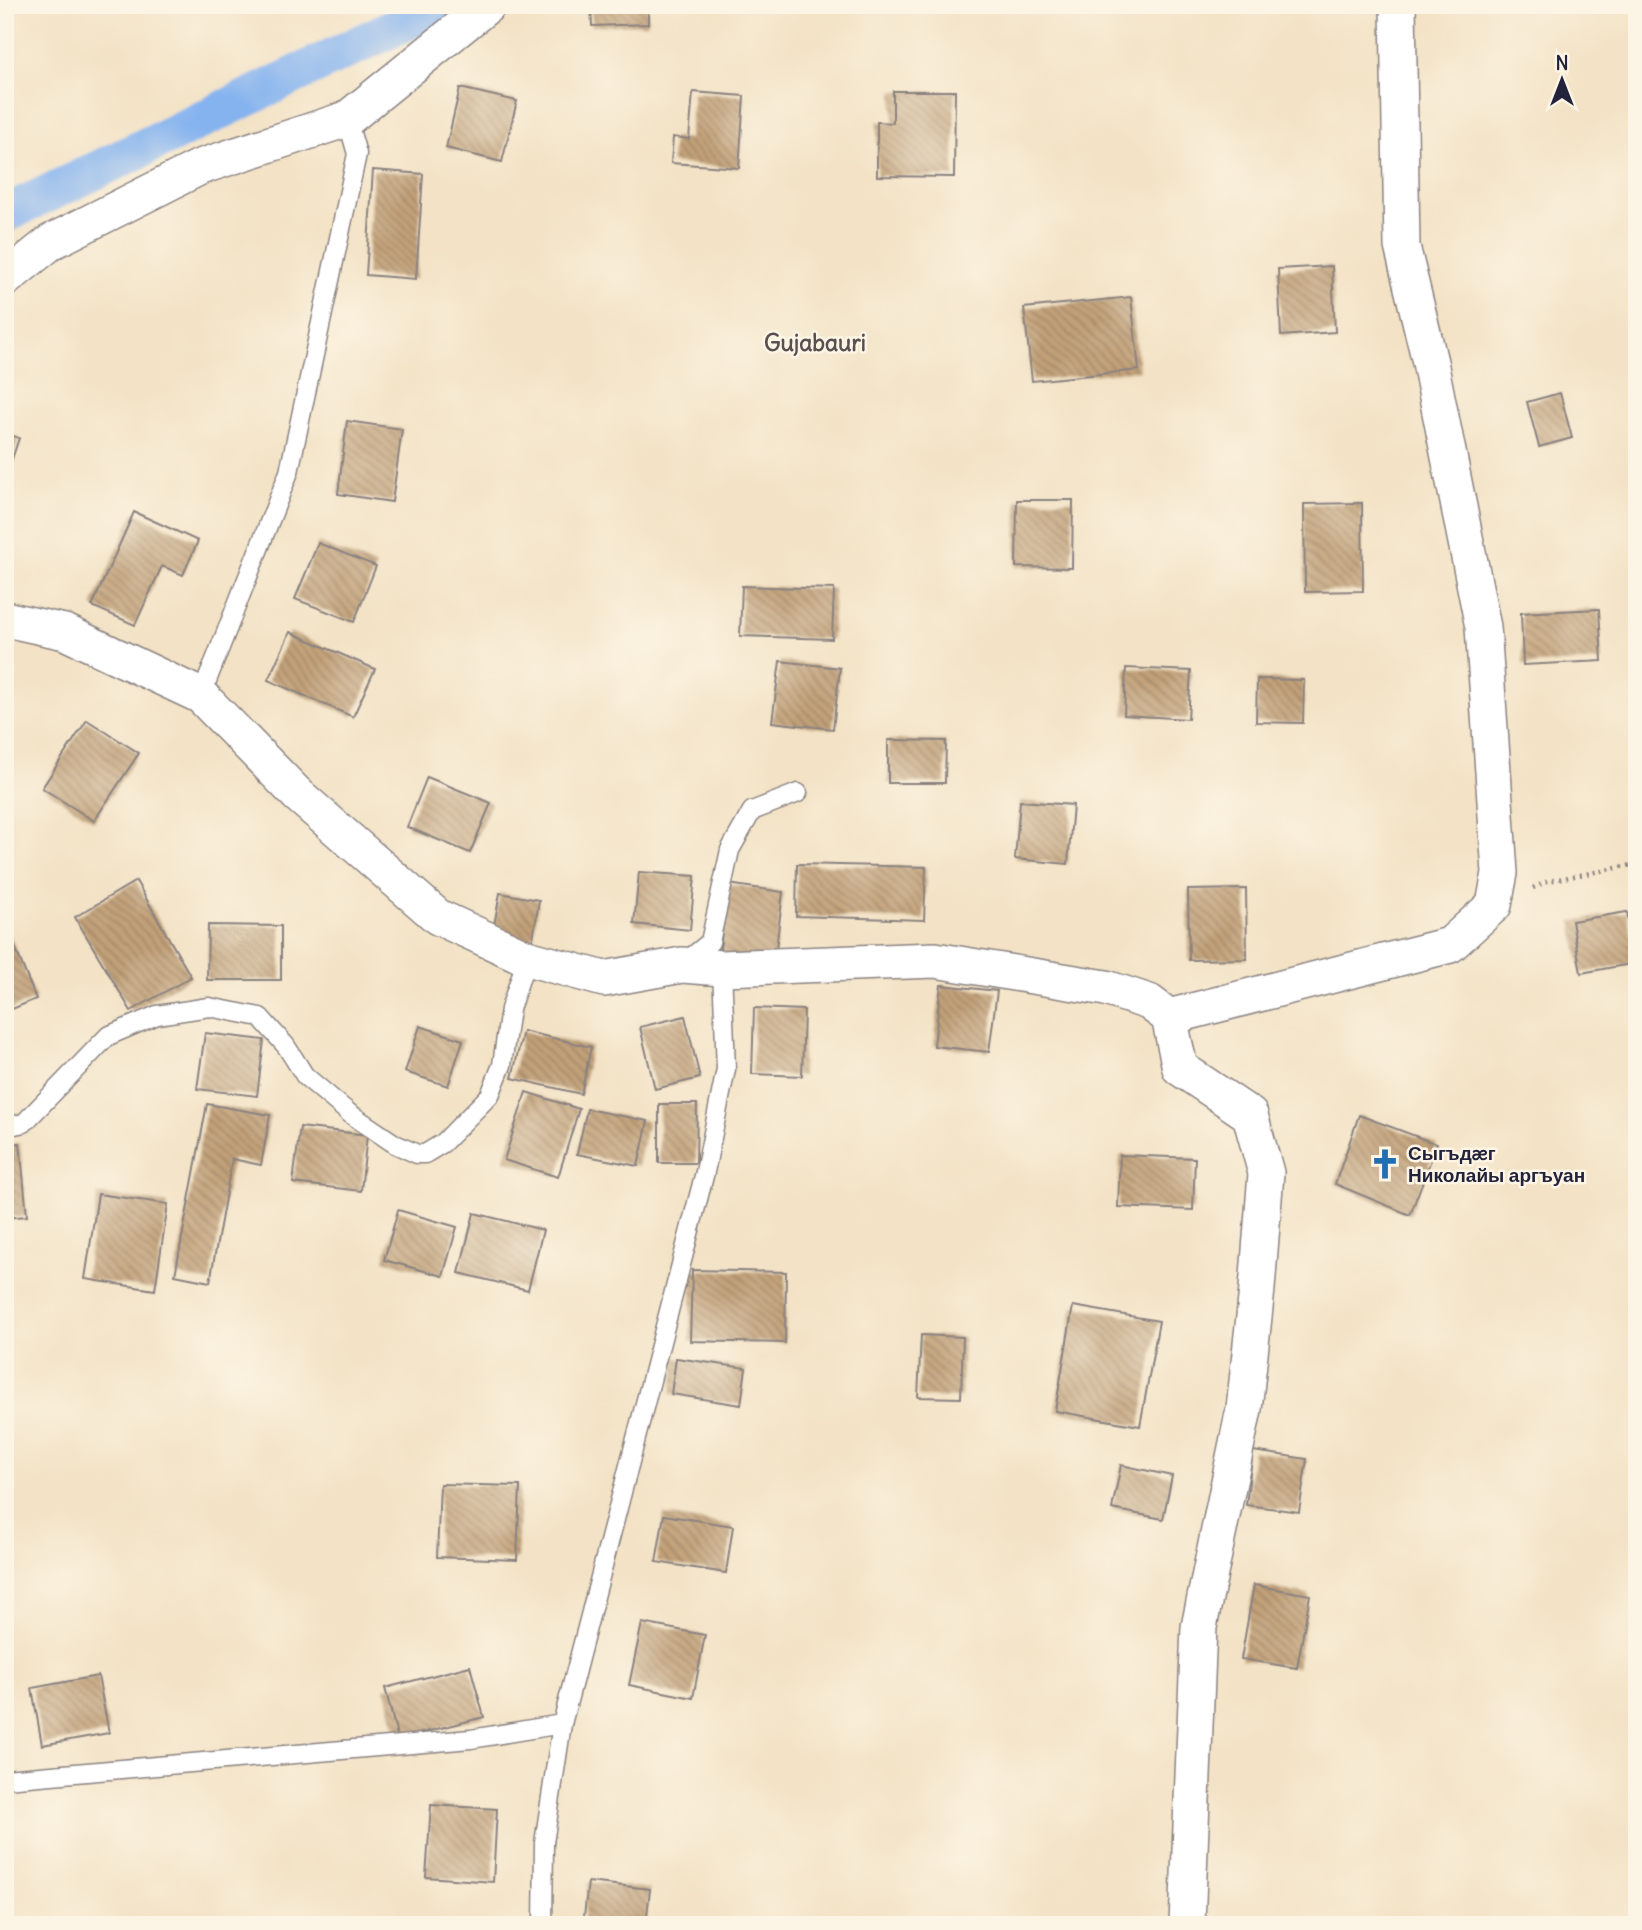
<svg xmlns="http://www.w3.org/2000/svg" width="1642" height="1930" font-family="Delius,sans-serif">
<defs>
<pattern id="building-back-hatch" width="6" height="6" patternUnits="userSpaceOnUse" patternTransform="scale(1.75)"><rect width="6" height="6" fill="#c2a179"/><path d="M-1 5l2 2M0 0l6 6M5-1l2 2" fill="none" stroke="#9d8364"/></pattern>
</defs>
<rect width="100%" height="100%" fill="#fcf5e5"/>
<filter id="ink" filterUnits="userSpaceOnUse"><feTurbulence type="fractalNoise" baseFrequency=".0143" numOctaves="2"/><feDisplacementMap in="SourceGraphic" scale="14" xChannelSelector="R" yChannelSelector="G"/><feConvolveMatrix kernelMatrix="1 2 1 2 8 2 1 2 1" color-interpolation-filters="sRGB"/></filter>
<filter id="wash" filterUnits="userSpaceOnUse"><feTurbulence type="fractalNoise" baseFrequency=".00686" numOctaves="4" result="noise"/><feDisplacementMap in="SourceGraphic" scale="28" xChannelSelector="R" yChannelSelector="G"/><feGaussianBlur stdDeviation="1.57" result="paint"/><feColorMatrix in="noise" values="0 0 0 0 0 0 0 0 0 0 0 0 0 0 0 0 0 1.4 0 .05"/><feComposite in="paint" operator="in"/></filter>
<g filter="url(#wash)">
<rect width="100%" height="100%" fill="#f3e2c5"/>
<g fill="none" stroke-linecap="round" stroke-linejoin="round">
<polyline stroke="#85b3ef" stroke-width="38" points="5,214 441,5"/>
</g>
<g id="blocks">
<g fill="url(#building-back-hatch)">
<polygon points="591,5 648,5 648,24 592,26"/>
<polygon points="460,88 517,101 502,162 446,148"/>
<polygon points="893,91 955,91 954,177 877,176 877,122 893,123"/>
<polygon points="693,92 744,96 739,168 671,163 673,137 689,139"/>
<polygon points="373,170 423,174 416,279 366,275"/>
<polygon points="1332,266 1335,332 1281,336 1278,269"/>
<polygon points="1131,297 1139,370 1032,381 1024,308"/>
<polygon points="1560,393 1572,438 1539,447 1527,402"/>
<polygon points="347,421 402,429 392,502 338,494"/>
<polygon points="5,433 19,438 6,477 5,476"/>
<polygon points="1017,500 1073,500 1072,568 1016,567"/>
<polygon points="1362,503 1363,591 1305,592 1304,504"/>
<polygon points="134,512 198,541 183,575 162,566 135,625 92,606"/>
<polygon points="318,543 376,566 354,622 295,599"/>
<polygon points="742,586 834,589 832,639 740,636"/>
<polygon points="1599,609 1602,661 1523,665 1521,613"/>
<polygon points="290,632 375,669 353,717 268,680"/>
<polygon points="780,661 840,668 833,729 772,722"/>
<polygon points="1126,668 1191,671 1188,719 1124,715"/>
<polygon points="1257,679 1304,680 1303,723 1256,722"/>
<polygon points="87,720 139,753 94,821 42,788"/>
<polygon points="888,740 946,741 945,783 888,783"/>
<polygon points="427,777 491,803 470,853 407,827"/>
<polygon points="1020,801 1073,805 1068,864 1015,859"/>
<polygon points="797,864 926,867 924,920 796,916"/>
<polygon points="639,872 695,876 690,930 634,924"/>
<polygon points="136,881 191,977 131,1011 75,917"/>
<polygon points="728,884 783,892 774,965 719,957"/>
<polygon points="1246,889 1247,959 1189,960 1188,890"/>
<polygon points="500,893 539,900 532,945 492,937"/>
<polygon points="1627,912 1636,963 1581,973 1572,921"/>
<polygon points="208,925 281,926 281,980 207,980"/>
<polygon points="10,935 36,999 5,1012 5,937"/>
<polygon points="941,985 997,991 989,1052 934,1046"/>
<polygon points="754,1008 804,1010 802,1076 752,1074"/>
<polygon points="685,1016 700,1078 655,1089 640,1027"/>
<polygon points="420,1026 463,1040 448,1086 405,1072"/>
<polygon points="523,1031 591,1047 581,1094 512,1078"/>
<polygon points="205,1033 264,1040 257,1096 197,1089"/>
<polygon points="526,1092 579,1109 558,1177 504,1160"/>
<polygon points="207,1104 270,1115 261,1165 232,1159 210,1282 175,1275"/>
<polygon points="659,1104 697,1104 696,1163 659,1163"/>
<polygon points="587,1109 648,1121 638,1166 577,1154"/>
<polygon points="1359,1115 1437,1144 1410,1215 1335,1184"/>
<polygon points="300,1127 367,1135 361,1191 293,1183"/>
<polygon points="20,1143 27,1216 5,1218 5,1145"/>
<polygon points="1120,1155 1195,1158 1193,1210 1118,1207"/>
<polygon points="98,1194 168,1204 155,1290 85,1279"/>
<polygon points="398,1210 457,1227 443,1276 384,1260"/>
<polygon points="474,1213 543,1230 528,1290 459,1273"/>
<polygon points="692,1270 786,1272 785,1343 690,1341"/>
<polygon points="1073,1306 1159,1321 1140,1426 1055,1411"/>
<polygon points="921,1335 963,1337 961,1398 918,1397"/>
<polygon points="676,1358 746,1368 741,1405 671,1394"/>
<polygon points="1253,1451 1307,1459 1299,1512 1246,1505"/>
<polygon points="1121,1465 1172,1476 1163,1519 1112,1509"/>
<polygon points="440,1484 520,1486 517,1560 437,1557"/>
<polygon points="664,1515 733,1526 726,1573 656,1562"/>
<polygon points="1254,1585 1310,1595 1297,1668 1241,1659"/>
<polygon points="642,1623 705,1635 693,1698 629,1685"/>
<polygon points="470,1666 484,1717 398,1739 385,1688"/>
<polygon points="98,1676 109,1733 42,1745 32,1688"/>
<polygon points="431,1805 497,1809 493,1882 426,1877"/>
<polygon points="588,1882 650,1889 646,1925 583,1925"/>
</g>
</g>
</g>
<g filter="url(#ink)">
<use href="#blocks" fill-opacity="0" stroke="#8a8280" stroke-width="2"/>
<g fill="none" stroke-linecap="round" stroke-linejoin="round">
<g stroke="#8a8280" stroke-width="21">
<g id="service">
<polyline points="201,696 289,472 357,154 347,119"/>
<polyline points="684,963 710,942 730,850 752,811 798,793"/>
<polyline points="5,1127 24,1123 108,1036 157,1015 209,1007 260,1017 286,1046 305,1076 349,1113 395,1144 417,1154 425,1154 443,1143 490,1095 502,1065 510,1009 527,958"/>
<polyline points="5,1779 471,1739 562,1724 705,1172 726,1069 722,968"/>
<polyline points="543,1925 544,1843 562,1724"/>
</g>
</g>
<g stroke="#8a8280" stroke-width="38">
<g id="minor">
<polyline points="5,279 51,242 200,167 347,119 488,5"/>
<polyline points="5,619 65,632 201,696 298,795 438,917 527,958 604,979 682,965 722,968 935,960 1106,988 1149,1002 1169,1017 1180,1068 1250,1115 1266,1173 1257,1289 1244,1409 1199,1627 1187,1925"/>
<polyline points="1169,1017 1450,945 1494,905 1500,873 1483,627 1430,362 1402,246 1398,5"/>
</g>
</g>
<polyline stroke="#8a8280" stroke-width="4.5" stroke-dasharray="2 5" stroke-linecap="butt" points="1533,888 1548,881 1637,864"/>
<use href="#service" stroke="#fff" stroke-width="18"/>
<use href="#minor" stroke="#fff" stroke-width="35"/>
</g>
</g>
<defs>
<g id="church-bare" transform="scale(2.415)"><path d="M-1.2-6h2.4v3.5h3.3v2.4h-3.3V6h-2.4V-.1h-3.3v-2.4h3.3Z" fill="#1f6fb2" stroke="#fcf5e5" stroke-width="2.5" paint-order="stroke"/></g>
</defs>
<g fill-rule="evenodd">
<use href="#church-bare" x="1385" y="1164"/>
</g>
<g text-anchor="middle" dominant-baseline="central" stroke-width="5" stroke-linejoin="round" paint-order="stroke">
<g font-size="19" font-weight="bold" fill="#22223b" stroke="#fcf5e5" text-anchor="start">
<text x="1408" y="1153">Сыгъдæг<tspan x="1408" dy="22">Николайы аргъуан</tspan></text>
</g>
<g font-size="23" font-weight="bold" fill="#5a4e51" stroke="#fcf5e5">
<text x="815" y="342">Gujabauri</text>
</g>
</g>
<rect width="1642" height="1930" fill="none" stroke="#fcf5e5" stroke-width="28"/>
<g transform="translate(1562 80)" stroke="#fcf5e5" stroke-width="5" paint-order="stroke">
<path d="M0-5L12 26L0 18L-12 26Z" fill="#22223b"/>
<text y="-10" font-size="19" font-weight="bold" text-anchor="middle" fill="#22223b">N</text>
</g>
</svg>
